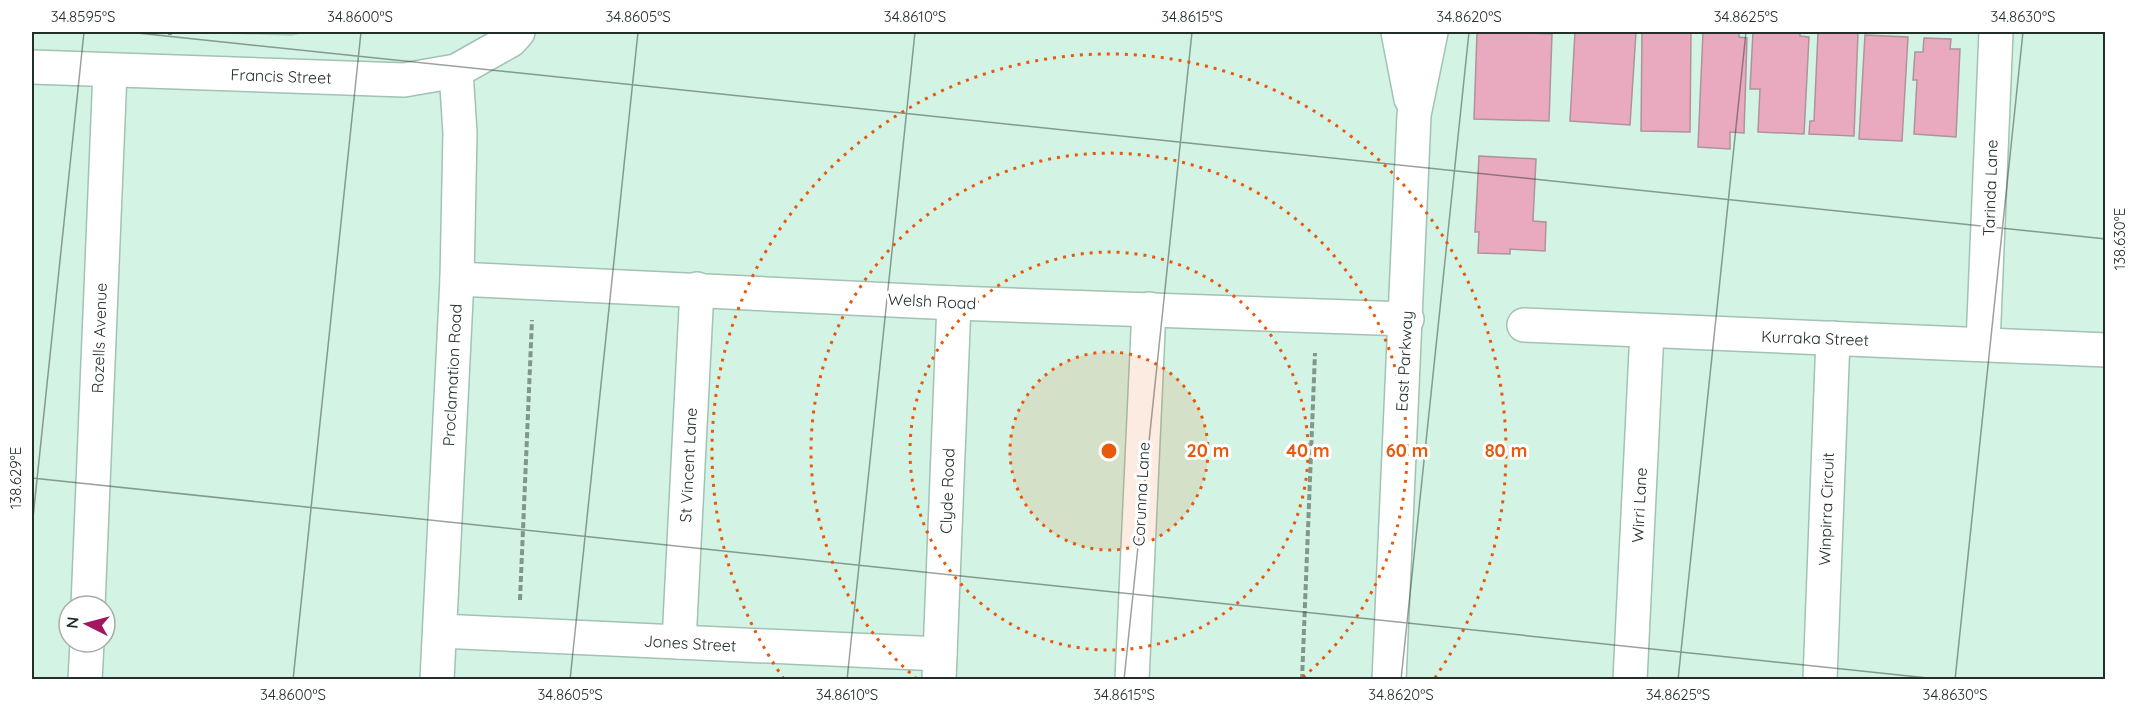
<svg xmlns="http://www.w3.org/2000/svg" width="2137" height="711" font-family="Quicksand,sans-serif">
<rect width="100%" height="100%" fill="#d3f3e4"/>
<polygon fill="#acdcc7" points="184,32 306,32 292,36"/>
<g fill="#e9aac0" stroke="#b0929c" stroke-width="1.5">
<polygon points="1496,32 1552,34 1549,121 1474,119 1477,33"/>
<polygon points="1575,32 1636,32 1630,125 1570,121"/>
<polygon points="1642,32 1691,32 1690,132 1641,131"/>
<polygon points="1703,32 1739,32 1739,37 1747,38 1744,133 1730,132 1730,149 1698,147"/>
<polygon points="1753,32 1800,32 1800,36 1809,37 1804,134 1758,132 1760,89 1750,89"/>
<polygon points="1818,32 1858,32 1854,136 1809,134 1810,121 1814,121"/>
<polygon points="1865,35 1908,37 1902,141 1859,139"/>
<polygon points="1924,38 1951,39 1950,49 1960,49 1956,137 1914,134 1917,80 1913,80 1915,52 1923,52"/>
<polygon points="1479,156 1536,159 1533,221 1546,222 1545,251 1510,249 1510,254 1478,253 1479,232 1475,232"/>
</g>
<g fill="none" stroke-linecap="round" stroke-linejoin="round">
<g stroke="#a2c2b4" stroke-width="36">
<g id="minor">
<polyline points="1398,32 1411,99"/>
<polyline points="32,67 404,80 456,71 511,40 518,32"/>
<polyline points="457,279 954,303 1407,319"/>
<polyline points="1524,325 2106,350"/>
<polyline points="1983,344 1996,32"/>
<polyline points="88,606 110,71"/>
<polyline points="440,631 940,654"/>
<polyline points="679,642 697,289"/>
<polyline points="85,680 87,642"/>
<polyline points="437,680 457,279 460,133 456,71"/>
<polyline points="939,680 954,303"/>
<polyline points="1132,680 1149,309"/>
<polyline points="1389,680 1414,115 1431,32"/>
<polyline points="1630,680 1647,331"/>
<polyline points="1820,680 1833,338"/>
</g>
</g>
<g stroke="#80978c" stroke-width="4" stroke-dasharray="6 3" stroke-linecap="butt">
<polyline points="170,32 170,35"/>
<polyline points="123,33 123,32"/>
<polyline points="520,600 532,320"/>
<polyline points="1302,680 1315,353"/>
</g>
<use href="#minor" stroke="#fff" stroke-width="33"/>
</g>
<path fill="none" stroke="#222f29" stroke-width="1.5" stroke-opacity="0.45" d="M128 32 2106 239M32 478 1947 680M32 527 84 32M293 680 361 32M570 680 638 32M847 680 915 32M1124 680 1192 32M1401 680 1469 32M1678 680 1746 32M1955 680 2023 32"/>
<circle cx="1109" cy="451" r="99" fill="#e8590c" fill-opacity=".12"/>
<g fill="none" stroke="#e8590c" stroke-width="3" stroke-dasharray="3 6">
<circle cx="1109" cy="451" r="99"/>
<circle cx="1109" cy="451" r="199"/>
<path d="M917 679A298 298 0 1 1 1301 679"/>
<path d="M784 679A397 397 0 1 1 1434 679"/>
</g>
<g text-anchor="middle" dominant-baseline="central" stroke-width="6" stroke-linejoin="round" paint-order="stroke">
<g font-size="16" fill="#222f29" stroke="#fff">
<text transform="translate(281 76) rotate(2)">Francis Street</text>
<text transform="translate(1990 188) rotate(-88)">Tarinda Lane</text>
<text transform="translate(932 301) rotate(3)">Welsh Road</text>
<text transform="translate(99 338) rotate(-88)">Rozells Avenue</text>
<text transform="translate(1815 338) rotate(2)">Kurraka Street</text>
<text transform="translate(1404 361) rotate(-87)">East Parkway</text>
<text transform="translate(452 375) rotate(-87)">Proclamation Road</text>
<text transform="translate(688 465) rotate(-87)">St Vincent Lane</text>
<text transform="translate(947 491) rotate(-88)">Clyde Road</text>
<text transform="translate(1141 494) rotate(-87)">Corunna Lane</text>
<text transform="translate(1639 505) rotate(-87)">Wirri Lane</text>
<text transform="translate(1826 509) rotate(-88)">Winpirra Circuit</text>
<text transform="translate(690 643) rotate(3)">Jones Street</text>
</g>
</g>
<circle cx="1109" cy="451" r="9" fill="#e8590c" stroke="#fff" stroke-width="3"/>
<g font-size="18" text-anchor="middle" font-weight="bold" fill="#e8590c" stroke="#fff" stroke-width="6" stroke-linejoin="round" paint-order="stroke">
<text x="1208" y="457">20 m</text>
<text x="1308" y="457">40 m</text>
<text x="1407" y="457">60 m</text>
<text x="1506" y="457">80 m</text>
</g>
<rect width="2137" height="711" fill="none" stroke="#ffffff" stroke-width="66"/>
<g transform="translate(87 624) rotate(276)"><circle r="28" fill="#ffffff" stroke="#a7aca9" stroke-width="1.5"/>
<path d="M0-4.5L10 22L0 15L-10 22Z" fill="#a21760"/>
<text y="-9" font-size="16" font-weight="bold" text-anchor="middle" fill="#222f29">N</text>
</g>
<rect x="33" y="33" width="2071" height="645" fill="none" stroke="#222f29" stroke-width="2"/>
<g font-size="15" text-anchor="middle" fill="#222f29">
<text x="83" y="22">34.8595°S</text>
<text x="360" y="22">34.8600°S</text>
<text x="638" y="22">34.8605°S</text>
<text x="915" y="22">34.8610°S</text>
<text x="1192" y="22">34.8615°S</text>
<text x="1469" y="22">34.8620°S</text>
<text x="1746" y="22">34.8625°S</text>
<text x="2023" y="22">34.8630°S</text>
<text transform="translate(2120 239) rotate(-90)" y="5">138.630°E</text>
<text transform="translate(16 478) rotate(-90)" y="5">138.629°E</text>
<text x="293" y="700">34.8600°S</text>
<text x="570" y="700">34.8605°S</text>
<text x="847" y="700">34.8610°S</text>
<text x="1124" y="700">34.8615°S</text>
<text x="1401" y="700">34.8620°S</text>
<text x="1678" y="700">34.8625°S</text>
<text x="1955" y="700">34.8630°S</text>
</g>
</svg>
